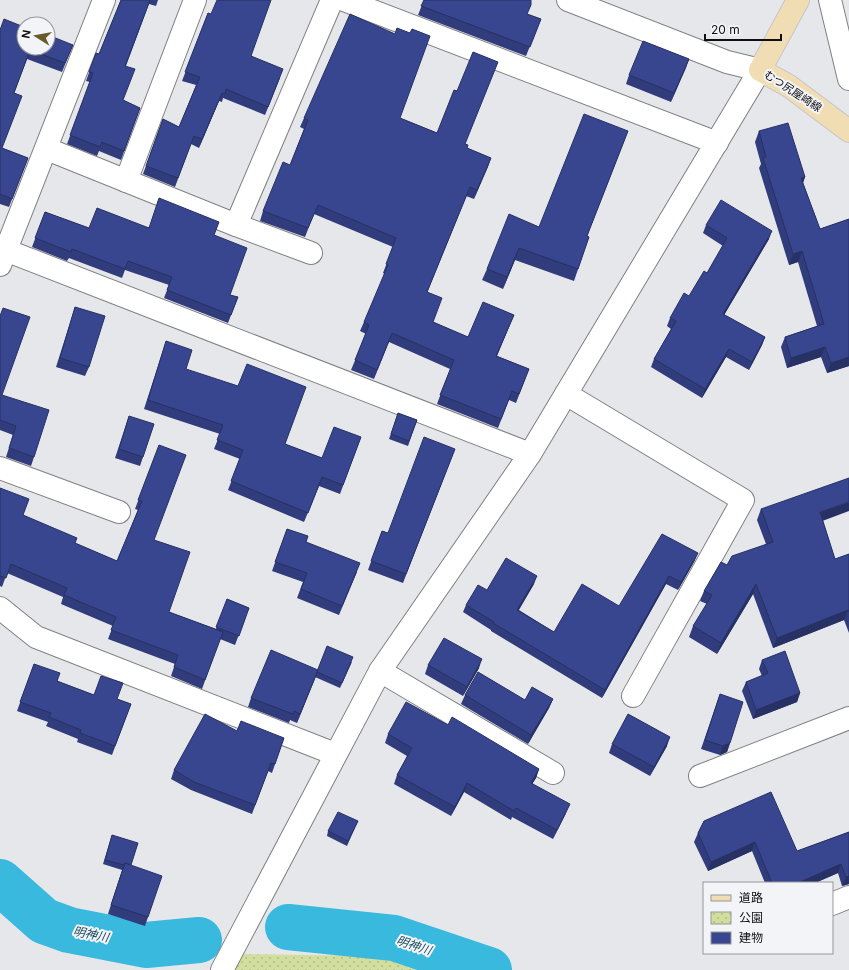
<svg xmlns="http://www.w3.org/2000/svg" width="849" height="970" font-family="Inter,'Noto Sans JP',sans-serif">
<defs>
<pattern id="park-dots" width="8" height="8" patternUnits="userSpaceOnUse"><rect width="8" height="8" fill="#d1de9e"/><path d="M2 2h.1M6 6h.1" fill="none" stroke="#b2bd87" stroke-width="1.8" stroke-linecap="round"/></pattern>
</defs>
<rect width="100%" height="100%" fill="#e6e7ea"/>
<polygon fill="url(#park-dots)" points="238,954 377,956 416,970 232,970"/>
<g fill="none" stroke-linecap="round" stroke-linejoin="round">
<g stroke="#3ab9df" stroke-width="46">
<polyline points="0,882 44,921 69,930 146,945 199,940"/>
<polyline points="288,927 394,938 489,970"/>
</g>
<g stroke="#808184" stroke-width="24">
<g id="minor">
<polyline points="344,0 717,143"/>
<polyline points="830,0 849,79"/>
<polyline points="47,149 236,225 311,253"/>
<polyline points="126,181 195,0"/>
<polyline points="236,225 332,0"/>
<polyline points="0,248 530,454"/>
<polyline points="0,265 104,0"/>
<polyline points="566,394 743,500 633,696"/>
<polyline points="0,468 119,512"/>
<polyline points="0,608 36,637 335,754"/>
<polyline points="380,671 553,773"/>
<polyline points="700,776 849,718"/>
<polyline points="832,904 849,897"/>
<polyline points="222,970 380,671 530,454 760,70 727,62 568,0"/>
</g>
</g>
<g stroke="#c5c5c6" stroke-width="24">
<polyline id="major" points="798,0 760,70 789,86 849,131"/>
</g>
<use href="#minor" stroke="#fff" stroke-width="22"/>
<use href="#major" stroke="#f1ddb4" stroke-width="22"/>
</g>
<g fill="#303c7b">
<polygon points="121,0 158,0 156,6 149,4 126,66 123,100 140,108 121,160 99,151 97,156 67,144 90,82 86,81 96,53 99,54"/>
<polygon points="424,0 527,14 541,19 526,56 418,15"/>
<polygon points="208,13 251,56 280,78 265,115 223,98 222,102 219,101 199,148 191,144 175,187 143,174 163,119 179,127 196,85 182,81"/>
<polygon points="0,30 73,45 62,72 27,59 14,93 2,148 28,158 9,207 0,204"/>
<polygon points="689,59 671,102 626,84 629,75"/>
<polygon points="304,118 400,118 465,144 467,148 491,158 474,199 466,196 427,293 433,322 468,337 514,315 497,356 529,369 516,403 509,400 498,428 437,404 450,369 389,342 374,379 351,370 366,334 360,331 385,274 383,273 393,247 314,214 305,237 260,221 263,211 290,165 304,129 300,127"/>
<polygon points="628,131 587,236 589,237 574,281 515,260 503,289 482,280 487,269 539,227"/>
<polygon points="759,131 805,177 803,183 820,229 849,219 849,366 827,373 821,357 787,368 781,347 785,337 817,326 798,262 789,265 759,168 761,164 755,142"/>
<polygon points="45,212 89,228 149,227 214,235 230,295 238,297 228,323 164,298 169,285 125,270 122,278 69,258 67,261 32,247"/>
<polygon points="706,225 769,239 724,315 765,337 762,345 749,370 726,357 702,398 651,367 654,359 671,329 667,326 670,318 689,296 707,273 723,246 703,233"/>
<polygon points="75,307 89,367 85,376 56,367"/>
<polygon points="0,316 2,395 34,457 31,466 6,457 13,435 0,430"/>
<polygon points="166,341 186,369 285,444 322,458 361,437 340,494 319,486 304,522 228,490 240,459 214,449 220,434 144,409"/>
<polygon points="398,413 417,420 408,446 389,439"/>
<polygon points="129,416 143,457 140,466 115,458"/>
<polygon points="159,445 154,540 169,612 216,629 227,599 249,608 235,645 220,639 202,689 171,676 175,664 108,639 113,626 61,604 63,597 7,573 2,587 0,586 0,488 23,515 75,543 117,561 138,510 135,509"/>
<polygon points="455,449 403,583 368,570 382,531 388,533"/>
<polygon points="761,509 823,521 835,559 849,554 849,633 844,620 773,648 753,594 717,654 689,637 693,626 707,604 700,601 704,591 727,565 766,544 757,520"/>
<polygon points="287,529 306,542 357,572 339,615 297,598 303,582 272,571"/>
<polygon points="695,560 678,590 666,584 602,698 491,631 491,630 463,612 466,605 487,590 534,584 519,610 554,632 619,606"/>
<polygon points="762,660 800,693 797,702 753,719 742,691 746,682 762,676 759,669"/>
<polygon points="352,662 340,688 315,677 297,723 290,720 289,723 248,707 251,698 318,669"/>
<polygon points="34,664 57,681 94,695 117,699 131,704 112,755 77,742 78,739 46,726 48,722 17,711"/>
<polygon points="428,665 479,668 463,696 425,674"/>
<polygon points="720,694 730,743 727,752 720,755 701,749"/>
<polygon points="465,695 525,700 553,699 549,708 528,744 461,704"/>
<polygon points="448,725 539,769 536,778 532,784 566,813 553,839 512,817 511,820 464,792 451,816 394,784 397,775 407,756 385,743 388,734"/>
<polygon points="237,731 284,738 272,773 268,771 252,814 191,790 171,779 174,770"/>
<polygon points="612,744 667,746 650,776 609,753"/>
<polygon points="358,821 347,846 327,836 328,831"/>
<polygon points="704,821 797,851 849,832 849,884 842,886 838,873 815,883 765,883 752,851 708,871 694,842 698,833"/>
<polygon points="112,835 131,865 148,917 145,926 108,914 122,870 103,864"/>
</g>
<g fill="#273164">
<polygon points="689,59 686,68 671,102 674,93"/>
<polygon points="222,93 219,101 199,148 202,139"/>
<polygon points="491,158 488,167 474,199 477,190"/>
<polygon points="805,177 801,188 801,178"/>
<polygon points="470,187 466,196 423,302 427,292"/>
<polygon points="772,231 769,239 720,322 723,314"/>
<polygon points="519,248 515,260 503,289 507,277"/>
<polygon points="802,251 798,262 789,265 793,254"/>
<polygon points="514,315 510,324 493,365 496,356"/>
<polygon points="765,337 762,345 749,370 752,362"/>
<polygon points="825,347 821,357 787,368 791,358"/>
<polygon points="729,349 726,357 702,398 705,389"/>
<polygon points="849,357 849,366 827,373 831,363"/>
<polygon points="849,502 849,511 817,523 820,512"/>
<polygon points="698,553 695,560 678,590 681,582"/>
<polygon points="537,576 534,584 514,617 517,610"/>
<polygon points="669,576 666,584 602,698 605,690"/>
<polygon points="756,584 753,594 717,654 721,643"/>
<polygon points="848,610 844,620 773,648 777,638"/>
<polygon points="482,659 479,668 463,696 467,687"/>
<polygon points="318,670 315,679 297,723 300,714"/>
<polygon points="800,693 797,702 753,719 756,710"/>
<polygon points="553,699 549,708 528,744 531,735"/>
<polygon points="670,737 667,746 650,776 654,767"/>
<polygon points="730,743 727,752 720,755 723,746"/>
<polygon points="539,769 536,778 527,792 531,783"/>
<polygon points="467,783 464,792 451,816 455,807"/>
<polygon points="570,804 566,813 553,839 557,830"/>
<polygon points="755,842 752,851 708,871 711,862"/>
<polygon points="841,864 838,873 815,883 800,883 800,882"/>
<polygon points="849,876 849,884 842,886 846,877"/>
</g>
<g fill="#38468f" stroke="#273164">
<polygon points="121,0 150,0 125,66 135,69 123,100 140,108 124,151 102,142 100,147 70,135 93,73 89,72 96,53 99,54"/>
<polygon points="217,0 271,0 251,56 283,69 268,107 226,89 225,94 222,93 202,139 194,136 178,178 146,166 163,119 179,127 200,77 185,72 208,13 211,14"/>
<polygon points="424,0 531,0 531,5 527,14 541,19 530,47 421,6"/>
<polygon points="350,14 395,34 397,28 410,33 412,29 430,36 400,118 437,133 454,90 457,91 473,52 498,62 465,144 468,145 467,148 491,158 477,190 470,187 427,292 442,298 433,322 468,337 483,302 514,315 496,356 529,369 519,394 512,391 501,419 440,395 454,360 392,333 377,370 355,360 369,325 364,322 388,265 386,264 396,238 318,205 308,228 263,211 283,162 290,165 308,120 304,118"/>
<polygon points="4,19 24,27 24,48 48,48 48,35 73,45 65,63 30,50 14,93 22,96 2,148 28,158 12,199 0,194 0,30"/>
<polygon points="643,41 689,59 674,93 629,75"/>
<polygon points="584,114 628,131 587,236 589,237 578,269 519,248 507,277 487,269 509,214 539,227"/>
<polygon points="788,123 805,177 801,178 820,229 849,219 849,357 831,363 825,347 791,358 785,337 824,324 802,251 793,254 763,158 766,157 759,131"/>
<polygon points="159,198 219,222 214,235 247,248 230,295 238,297 231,315 167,290 172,277 128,261 125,269 72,249 71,252 35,238 45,212 89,228 97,208 149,228"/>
<polygon points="721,200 772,231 723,314 765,337 752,362 729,349 705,389 654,359 676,321 670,318 684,293 689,296 704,271 707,273 727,238 706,225"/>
<polygon points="75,307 105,316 89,367 60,358"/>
<polygon points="3,308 30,317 2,395 49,410 34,457 9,448 16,426 0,420 0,316"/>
<polygon points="166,341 192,350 186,369 238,386 247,364 306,387 285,444 322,458 334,427 361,437 343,485 322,477 308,513 231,481 243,450 217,440 223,425 148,400"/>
<polygon points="398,413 417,420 409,441 391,434"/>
<polygon points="129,416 154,424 143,457 119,449"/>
<polygon points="424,437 455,449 406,574 371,561 382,531 388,533"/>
<polygon points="159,445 186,455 154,540 190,552 169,612 223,632 205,680 174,667 178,655 111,630 116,617 64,595 67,588 11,564 6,578 0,576 0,488 29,499 23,515 77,538 75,543 117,561 142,501 138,500"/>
<polygon points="849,478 849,502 820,512 835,559 849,554 849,612 848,610 777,638 756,584 721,643 693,626 712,595 704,591 721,562 727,565 732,556 773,542 761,509"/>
<polygon points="287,529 308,536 306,542 360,563 342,606 301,589 307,573 275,562"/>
<polygon points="662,534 698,553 681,582 669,576 605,690 493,623 494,622 466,605 478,585 487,590 506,558 537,576 517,610 554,632 582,584 619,606"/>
<polygon points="227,599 249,608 239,636 216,627"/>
<polygon points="444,638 482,659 467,687 428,665"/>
<polygon points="327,646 353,657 342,683 317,672 318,670 318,669"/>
<polygon points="271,650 318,670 300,714 294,711 293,714 251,698"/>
<polygon points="785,651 800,693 756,710 746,682 768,673 762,660"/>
<polygon points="34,664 60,673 57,681 94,695 101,676 123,683 117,699 131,704 115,746 80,733 81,730 49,717 51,713 20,702"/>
<polygon points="478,672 525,700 532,687 553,699 531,735 465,695"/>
<polygon points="720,694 743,702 730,743 723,746 705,740"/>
<polygon points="406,702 448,725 452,717 539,769 531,783 570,804 557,830 516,808 514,811 467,783 455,807 397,775 412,748 388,734"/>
<polygon points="205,714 237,731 241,721 284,738 275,764 271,763 255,805 194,782 174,770"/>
<polygon points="628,714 670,737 654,767 612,744"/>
<polygon points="771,792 797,851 849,832 849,876 846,877 841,864 800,882 801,883 772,883 755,842 711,862 698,833 704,821"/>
<polygon points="338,812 358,821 348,841 328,831"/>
<polygon points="112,835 138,843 131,865 125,863 124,865 105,860"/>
<polygon points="125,863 162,876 148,917 111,905"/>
</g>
<g text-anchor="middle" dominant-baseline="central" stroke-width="4" stroke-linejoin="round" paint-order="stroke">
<g font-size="11" fill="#0e0f10" stroke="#f3f4f8">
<text transform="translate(793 91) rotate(33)">むつ尻屋崎線</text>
</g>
<g font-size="12" font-style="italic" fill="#1c4f5f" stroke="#f3f4f8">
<text transform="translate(91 934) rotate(11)">明神川</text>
<text transform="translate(414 945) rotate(18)">明神川</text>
</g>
</g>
<rect x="703" y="882" width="130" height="72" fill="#f3f4f8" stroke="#97989b"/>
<rect x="711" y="895" width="20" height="6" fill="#f1ddb4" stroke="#97989b"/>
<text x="739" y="902" font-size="12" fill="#0e0f10">道路</text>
<rect x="711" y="912" width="20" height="12" fill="url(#park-dots)" stroke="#97989b"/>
<text x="739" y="922" font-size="12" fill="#0e0f10">公園</text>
<rect x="711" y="932" width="20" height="12" fill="#38468f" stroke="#97989b"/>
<text x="739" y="942" font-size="12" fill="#0e0f10">建物</text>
<g transform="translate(36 36) rotate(281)"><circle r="19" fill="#f3f4f8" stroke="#97989b"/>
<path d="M0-3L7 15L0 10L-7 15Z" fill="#675b28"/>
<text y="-6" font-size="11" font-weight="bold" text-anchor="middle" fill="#0e0f10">N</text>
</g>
<path d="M705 34v6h76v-6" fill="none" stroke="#0e0f10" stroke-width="2"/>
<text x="711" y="34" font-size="12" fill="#0e0f10" stroke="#f3f4f8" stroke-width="3" paint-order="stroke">20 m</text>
</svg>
